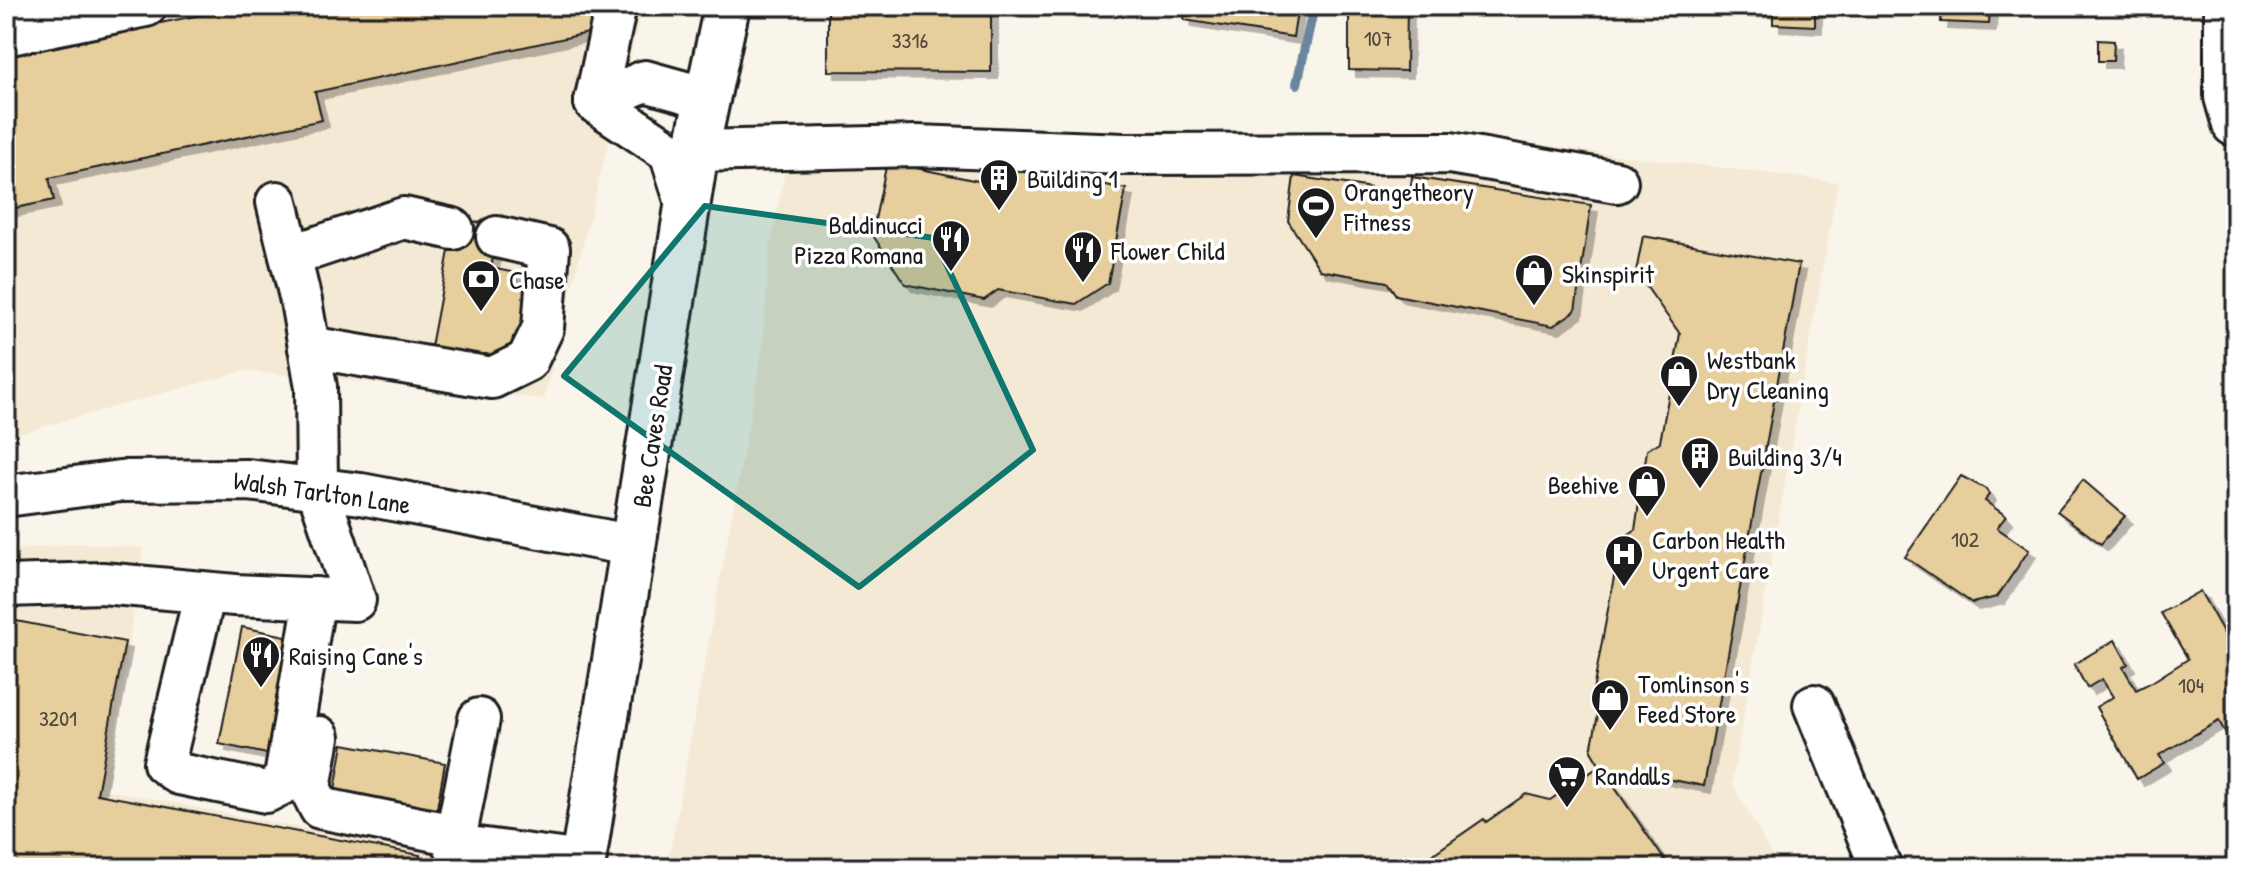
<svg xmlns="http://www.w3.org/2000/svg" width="2242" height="874" font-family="'Patrick Hand',sans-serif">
<defs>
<filter id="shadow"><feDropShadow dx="7" dy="7" stdDeviation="0" flood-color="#0004"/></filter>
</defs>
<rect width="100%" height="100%" fill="#faf5eb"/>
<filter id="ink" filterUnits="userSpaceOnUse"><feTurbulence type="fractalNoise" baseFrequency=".0125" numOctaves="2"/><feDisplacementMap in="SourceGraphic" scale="16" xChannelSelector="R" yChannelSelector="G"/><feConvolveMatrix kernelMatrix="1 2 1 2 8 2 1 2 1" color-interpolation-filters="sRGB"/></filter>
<g filter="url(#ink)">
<g fill="#f4e9d4">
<polygon points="54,6 643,6 544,399 243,371 6,437 6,18"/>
<polygon points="1441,133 1838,182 1732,783 1779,868 667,868 763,345 769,254 787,159"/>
<polygon points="80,543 143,548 107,790 506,868 6,868 6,551"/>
</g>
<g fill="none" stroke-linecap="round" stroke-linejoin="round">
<polyline stroke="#69859f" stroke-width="10" points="1297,84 1314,6"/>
</g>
<g fill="#e7ce9d" stroke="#1c1c1c" stroke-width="2" filter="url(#shadow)">
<polygon points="245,6 588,6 593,32 315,92 322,120 49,178 54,200 6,210 6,54"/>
<polygon points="837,6 991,6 991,72 828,71 828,9 837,9"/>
<polygon points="1186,6 1298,6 1293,37 1184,20"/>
<polygon points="1349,6 1407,6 1406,71 1349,70"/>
<polygon points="1711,6 1815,6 1815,26 1773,24 1773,11 1711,9"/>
<polygon points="1942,6 1990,6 1989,24 1941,22"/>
<polygon points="2098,40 2114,41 2113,61 2098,61"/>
<polygon points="887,162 1007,187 1011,166 1126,189 1108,283 1076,304 998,290 984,300 905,284 872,234"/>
<polygon points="1294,176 1410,194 1412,177 1591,205 1575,311 1553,326 1396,295 1387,282 1320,270 1288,221"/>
<polygon points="455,219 499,225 491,268 516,273 515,286 529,289 521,336 513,337 510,358 485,354 485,362 430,352"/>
<polygon points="1643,236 1799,264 1704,786 1600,766 1591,751 1599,709 1592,696 1621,539 1635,530 1647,450 1660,442 1680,334 1636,272"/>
<polygon points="1961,476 1986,489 1989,494 1985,501 2006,516 1997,528 2029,550 1997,597 1972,603 1905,557"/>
<polygon points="2083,480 2125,516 2101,544 2057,511"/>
<polygon points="2200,591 2236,655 2236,731 2227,736 2219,721 2159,755 2164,763 2137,779 2096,707 2113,697 2102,679 2087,688 2074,664 2115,640 2128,664 2123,667 2136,690 2152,682 2188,659 2161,613"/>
<polygon points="6,619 125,642 97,794 420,855 417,868 6,868"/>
<polygon points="242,627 300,639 277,756 219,744"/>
<polygon points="343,744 445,763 436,814 334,795"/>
<polygon points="1600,766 1670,868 1413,868 1484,819 1486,822 1526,794 1550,800"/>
</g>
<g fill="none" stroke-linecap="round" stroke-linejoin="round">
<g stroke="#1c1c1c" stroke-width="46">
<g id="minor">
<polyline points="2225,6 2225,97 2233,125"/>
<polyline points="6,35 146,6"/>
<polyline points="595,102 670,152 686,203"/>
<polyline points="595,102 645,81 706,98"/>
<polyline points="595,102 616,6"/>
<polyline points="696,151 917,146 1124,154 1450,153 1617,182"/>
<polyline points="290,256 404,218 453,229"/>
<polyline points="309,347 492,378 527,361 543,328 549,249 497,237"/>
<polyline points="6,496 120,481 248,480 361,494 635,546"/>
<polyline points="6,586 102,583 235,595 355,600 317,487 316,387 301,301 277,202"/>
<polyline points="205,593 164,763 179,774 266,792 284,783 315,598"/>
<polyline points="1814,705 1881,868"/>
<polyline points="479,719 454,845 583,862"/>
<polyline points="319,737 310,788 320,808 455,835"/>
</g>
</g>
<g stroke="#1c1c1c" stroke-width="50">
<polyline id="major" points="582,868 696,151 727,6"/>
</g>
<use href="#minor" stroke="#fff" stroke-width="40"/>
<use href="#major" stroke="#fff" stroke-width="44"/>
</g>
</g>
<path fill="#0f766e" fill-opacity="0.2" stroke="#0f766e" stroke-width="6" stroke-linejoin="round" d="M705 206 934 238 1033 450 859 587 564 376Z"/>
<defs>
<g id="building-pin" transform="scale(2)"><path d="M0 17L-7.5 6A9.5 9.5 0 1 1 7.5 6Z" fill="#1c1c1c" stroke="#fff"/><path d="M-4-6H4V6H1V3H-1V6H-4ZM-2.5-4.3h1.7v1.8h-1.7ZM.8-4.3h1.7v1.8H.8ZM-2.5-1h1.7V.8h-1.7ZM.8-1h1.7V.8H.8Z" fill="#fff"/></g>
<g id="stadium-pin" transform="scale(2)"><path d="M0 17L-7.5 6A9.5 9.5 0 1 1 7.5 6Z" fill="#1c1c1c" stroke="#fff"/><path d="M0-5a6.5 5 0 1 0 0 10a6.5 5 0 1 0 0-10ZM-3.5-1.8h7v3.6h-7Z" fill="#fff"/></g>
<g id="restaurant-pin" transform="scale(2)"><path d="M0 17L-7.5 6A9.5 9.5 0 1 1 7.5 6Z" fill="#1c1c1c" stroke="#fff"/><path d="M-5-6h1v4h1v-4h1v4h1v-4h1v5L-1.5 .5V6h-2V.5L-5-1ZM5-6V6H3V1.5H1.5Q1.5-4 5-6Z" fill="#fff"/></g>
<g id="shop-pin" transform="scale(2)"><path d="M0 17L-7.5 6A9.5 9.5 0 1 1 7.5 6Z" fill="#1c1c1c" stroke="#fff"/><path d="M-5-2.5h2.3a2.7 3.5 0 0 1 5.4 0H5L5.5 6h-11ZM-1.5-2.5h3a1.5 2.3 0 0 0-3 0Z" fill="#fff"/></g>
<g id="bank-pin" transform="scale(2)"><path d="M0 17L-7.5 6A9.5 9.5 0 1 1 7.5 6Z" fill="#1c1c1c" stroke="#fff"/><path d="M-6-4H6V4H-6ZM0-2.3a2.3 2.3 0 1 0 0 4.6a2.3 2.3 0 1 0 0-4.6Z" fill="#fff"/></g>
<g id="hospital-pin" transform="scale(2)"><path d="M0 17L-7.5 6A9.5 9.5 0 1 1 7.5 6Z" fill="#1c1c1c" stroke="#fff"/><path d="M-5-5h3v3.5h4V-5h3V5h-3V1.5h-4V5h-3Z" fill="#fff"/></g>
<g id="supermarket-pin" transform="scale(2)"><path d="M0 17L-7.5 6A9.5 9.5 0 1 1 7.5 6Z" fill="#1c1c1c" stroke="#fff"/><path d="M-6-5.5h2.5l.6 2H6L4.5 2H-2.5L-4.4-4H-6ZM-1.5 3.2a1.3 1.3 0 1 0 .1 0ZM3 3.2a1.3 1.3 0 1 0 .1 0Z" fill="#fff"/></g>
</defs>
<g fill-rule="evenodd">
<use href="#building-pin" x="999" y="178"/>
<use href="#stadium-pin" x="1316" y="206"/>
<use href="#restaurant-pin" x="951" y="239"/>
<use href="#restaurant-pin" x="1083" y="250"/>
<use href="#shop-pin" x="1534" y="273"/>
<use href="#bank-pin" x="481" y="279"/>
<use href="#shop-pin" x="1679" y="374"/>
<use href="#building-pin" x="1700" y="456"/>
<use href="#shop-pin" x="1647" y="484"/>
<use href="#hospital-pin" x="1624" y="554"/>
<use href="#restaurant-pin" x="261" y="655"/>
<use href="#shop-pin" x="1610" y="698"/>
<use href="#supermarket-pin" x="1567" y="775"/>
</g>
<g text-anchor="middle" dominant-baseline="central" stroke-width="7" stroke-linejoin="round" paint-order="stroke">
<g font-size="22" fill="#4f483c">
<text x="1378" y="38">107</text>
<text x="910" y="40">3316</text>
<text x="1965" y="539">102</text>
<text x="2191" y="685">104</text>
<text x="58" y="718">3201</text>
</g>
<g font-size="26" fill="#1c1c1c" stroke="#fff" text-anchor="start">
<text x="1027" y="178">Building 1</text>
<text x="1344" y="191">Orangetheory<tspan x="1344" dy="30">Fitness</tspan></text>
<text x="923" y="224" text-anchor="end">Baldinucci<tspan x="923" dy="30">Pizza Romana</tspan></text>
<text x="1111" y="250">Flower Child</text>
<text x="1562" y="273">Skinspirit</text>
<text x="509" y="279">Chase</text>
<text x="1707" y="359">Westbank<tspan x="1707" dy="30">Dry Cleaning</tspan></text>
<text x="1728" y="456">Building 3/4</text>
<text x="1619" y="484" text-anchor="end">Beehive</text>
<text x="1652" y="539">Carbon Health<tspan x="1652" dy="30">Urgent Care</tspan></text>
<text x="289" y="655">Raising Cane's</text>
<text x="1638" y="683">Tomlinson's<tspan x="1638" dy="30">Feed Store</tspan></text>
<text x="1595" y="775">Randalls</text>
</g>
<g font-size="26" fill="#1c1c1c" stroke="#fff">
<text transform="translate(652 436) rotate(-81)">Bee Caves Road</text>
<text transform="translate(322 492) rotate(8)">Walsh Tarlton Lane</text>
</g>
</g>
<rect width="2242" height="874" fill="none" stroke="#fff" stroke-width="32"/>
<rect x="16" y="16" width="2210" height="842" fill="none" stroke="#1c1c1c" stroke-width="3" filter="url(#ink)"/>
</svg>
